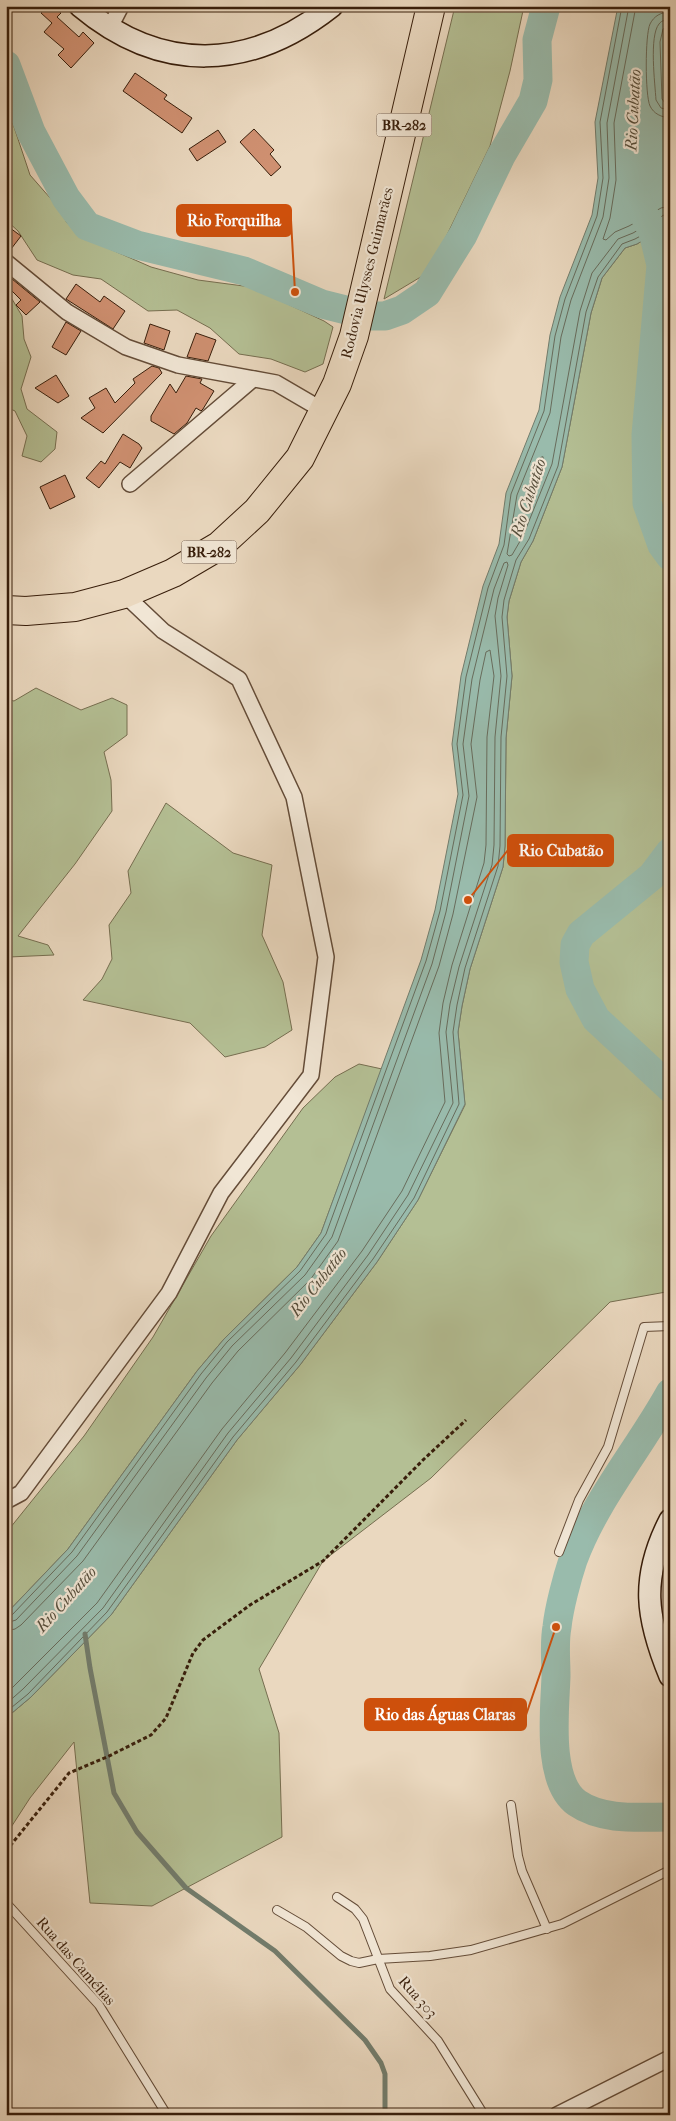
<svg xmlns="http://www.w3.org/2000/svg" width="676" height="2121" font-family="'IM FELL French Canon',serif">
<rect width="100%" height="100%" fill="#ead8bf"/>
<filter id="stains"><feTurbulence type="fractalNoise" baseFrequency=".004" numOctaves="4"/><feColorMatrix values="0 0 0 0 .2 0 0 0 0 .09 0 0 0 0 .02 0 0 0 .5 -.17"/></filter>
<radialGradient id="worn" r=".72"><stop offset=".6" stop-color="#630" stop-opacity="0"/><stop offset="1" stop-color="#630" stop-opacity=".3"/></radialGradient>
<g fill="#b4bf94" stroke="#766e50">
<polygon points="455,6 524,6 510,71 490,146 429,272 384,299"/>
<polygon points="670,20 670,163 665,42"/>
<polygon points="6,103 30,175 58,207 67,223 87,239 151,267 198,280 251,287 324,321 333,327 323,364 305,372 271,359 239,354 210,328 177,310 148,311 101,279 73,275 37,260 18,231 6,220"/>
<polygon points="670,224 670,1293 666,1292 610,1302 431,1478 323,1561 259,1669 279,1733 282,1837 152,1906 90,1903 74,1742 30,1798 6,1835 6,1718 31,1697 111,1615 237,1440 300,1365 377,1262 418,1200 465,1105 458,1032 462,1006 470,969 503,867 505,846 506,738 512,676 507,617 509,601 521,562 533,541 562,467 591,313 602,278 625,248 637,244"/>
<polygon points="6,298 12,299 22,316 24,339 31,357 21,389 27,409 57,432 55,449 41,462 22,456 27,436 15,411 6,407"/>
<polygon points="36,688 81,710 112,698 127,705 127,735 104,752 111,780 112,811 75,864 18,936 48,945 54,955 9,957 6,956 6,699 14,701"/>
<polygon points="166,803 233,853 272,865 262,935 283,982 292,1030 265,1047 225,1057 190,1023 83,1000 102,979 112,959 109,925 131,893 128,871"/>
<polygon points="359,1064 382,1069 321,1233 297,1267 224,1339 197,1371 68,1549 6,1614 6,1533 84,1436 153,1337 211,1236 303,1108 335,1077"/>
</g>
<polygon fill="#99bbac" stroke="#727c6c" points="618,6 670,6 670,20 665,42 670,163 670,224 637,244 625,248 602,278 591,313 562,467 533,541 521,562 509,601 507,617 512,676 506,738 505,846 503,867 470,969 462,1006 458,1032 465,1104 418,1200 377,1262 300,1365 237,1440 111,1615 31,1697 6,1718 6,1614 68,1549 197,1371 224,1339 297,1267 321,1233 421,960 435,910 458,794 452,744 461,676 483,586 499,544 506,493 539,410 550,335 560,297 592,215 598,178 595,122"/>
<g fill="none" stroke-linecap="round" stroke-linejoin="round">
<g stroke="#686c5c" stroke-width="1">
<polyline points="629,6 607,123 609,178 603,217 571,300 561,337 550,413 517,495 507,554 509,556 512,555 523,536 552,464 580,311 592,273 618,239 633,233 664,215 670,214"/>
<polyline points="636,6 614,123 616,180 610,218 603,239 606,240 615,232 629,226 661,208 670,206"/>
<path d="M670 12C661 12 654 16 650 24 645 35 645 95 650 106 654 114 661 117 670 118"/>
<path d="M670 20C665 20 662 20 659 24 649 36 655 84 656 100L661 108 670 110"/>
<polyline points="670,26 663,29 660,42 662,99 665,103 670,104"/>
<polygon points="543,457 544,462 529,501 526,502 525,497 540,458"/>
<polyline points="6,1617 12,1615 72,1552 201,1374 227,1342 300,1271 326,1234 426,961 440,911 463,795 457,744 466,677 488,588 504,545 511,494 544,411 555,336 565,299 597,216 603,178 600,122 622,6"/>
<polyline points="6,1623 16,1620 77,1556 206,1378 232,1346 305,1275 332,1237 432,964 446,912 469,796 463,744 472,679 494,589 504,563 507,562 508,565 498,598 495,616 501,676 495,737 494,845 492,865 459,967 450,1004 446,1032 453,1103 408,1195 368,1255 291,1358 228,1433 103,1608 23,1689 6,1704"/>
<polyline points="6,1631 15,1629 21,1625 83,1561 212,1383 238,1351 310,1280 338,1241 439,966 453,914 477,797 471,744 480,680 486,652 490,650 494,676 487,737 486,845 484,863 452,965 443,1003 439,1033 445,1102 402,1191 362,1251 285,1353 222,1429 97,1603 6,1694"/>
<polyline points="6,1712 28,1694 107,1612 233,1437 296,1362 373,1259 414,1198 459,1104 453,1032 457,1005 465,968 498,866 500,846 501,737 507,676 502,617 504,600 516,560 529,539 558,466 586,312 598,277 622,244 635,239 670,220"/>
</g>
<polyline stroke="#727c6c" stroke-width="5" points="85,1634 90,1668 114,1793 137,1832 186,1888 275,1951 365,2040 381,2063 385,2074 385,2115"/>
<g stroke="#99bbac" stroke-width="29">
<polyline points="6,65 31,132 66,198 87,226 137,245 244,271 322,304 370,316 385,316 402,310 427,293 463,235 501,156 533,101 538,80 537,40 546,6"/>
<polyline points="636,199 653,232 661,265 646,435 647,503 662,545 670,556"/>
<polyline points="670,852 652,876 581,934 575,945 574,962 580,989 596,1019 670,1088"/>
<path d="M670 1393C639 1449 595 1500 573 1560 567 1578 559 1608 557 1627 554 1642 556 1660 556 1676 555 1709 546 1781 577 1803 603 1821 640 1817 670 1817"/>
</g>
</g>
<g fill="#cf9071" stroke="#381e0b">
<polygon points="48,6 53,6 61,13 57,17 79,37 83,32 94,43 71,68 58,55 64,49 44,32 52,23 41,13"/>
<polygon points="135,73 167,95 164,99 192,118 182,133 123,91"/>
<polygon points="254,129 274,150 270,154 281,167 271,176 240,142"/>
<polygon points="218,130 226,142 197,161 189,149"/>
<polygon points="6,225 21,236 8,253 6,253"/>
<polygon points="6,274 40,302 26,315 16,305 21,300 6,285"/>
<polygon points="76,284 100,302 104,296 125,311 113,329 66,299"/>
<polygon points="66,322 81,331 66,355 52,347"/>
<polygon points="150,324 170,331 164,350 144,343"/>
<polygon points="196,333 216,340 208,361 187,357"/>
<polygon points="152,366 159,368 162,373 103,433 81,418 95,408 89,398 106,388 115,403 135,383 133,379"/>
<polygon points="56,375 69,396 58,403 35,388"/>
<polygon points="186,376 202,379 200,383 214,391 203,409 201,411 196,408 187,423 174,434 151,421 151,416 170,384 176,393"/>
<polygon points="123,434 139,444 142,448 130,468 120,462 99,488 86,478 101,461 105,464"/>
<polygon points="65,475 75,497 50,509 40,487"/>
</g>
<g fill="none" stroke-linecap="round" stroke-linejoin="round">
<g stroke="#644c38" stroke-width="10">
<g id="lane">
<polyline points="559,1552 579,1500 608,1447 644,1327 670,1326"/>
<polyline points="511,1805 518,1856 522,1871 547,1929"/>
<polyline points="337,1897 355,1909 363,1919 390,1989 438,2041 484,2115"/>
<polyline points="8,1905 99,2005 167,2115"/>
<polyline points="277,1910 306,1927 341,1956 351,1961 359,1963 378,1959 430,1956 471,1950 562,1924 670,1870"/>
</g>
</g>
<g stroke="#644c38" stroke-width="18">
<g id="street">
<polyline points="109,29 121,6"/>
<polyline points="6,262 67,312 126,347 178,365 276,383 324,411"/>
<polyline points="130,484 253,379"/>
<polyline points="6,1501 21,1493 169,1293 221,1193 311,1075 326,957 294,797 239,679 163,631 124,594"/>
<polyline points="557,2115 670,2058"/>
</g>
</g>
<g stroke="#381e0b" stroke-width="24">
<g id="secondary">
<path d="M80 6C161 74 250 71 332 6"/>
<path d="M670 1520C640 1578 646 1618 670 1676"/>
</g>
</g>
<g stroke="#381e0b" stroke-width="30">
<polyline id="highway" points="6,610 26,611 75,607 124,594 173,573 219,546 257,511 300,458 337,384 354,336 431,6"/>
</g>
<polyline stroke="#381e0b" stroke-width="3" stroke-dasharray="4 2.5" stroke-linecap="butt" points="6,1851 69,1773 107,1757 151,1735 166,1718 193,1653 203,1640 250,1605 323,1561 424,1459 466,1420"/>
<use href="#lane" stroke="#f1e6d5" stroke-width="8"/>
<use href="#street" stroke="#f1e6d5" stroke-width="15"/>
<use href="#secondary" stroke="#f1e6d5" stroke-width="21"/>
<use href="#highway" stroke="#ead8bf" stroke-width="28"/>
</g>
<g text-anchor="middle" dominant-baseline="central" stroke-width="4.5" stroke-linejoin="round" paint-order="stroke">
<g fill="#f1e6d5" stroke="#705a48" stroke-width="1">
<rect x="376.5" y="113.5" width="55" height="23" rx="4"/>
<rect x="181.5" y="540.5" width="55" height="23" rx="4"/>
</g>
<g font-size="14" font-weight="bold" fill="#381e0b">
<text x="404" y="125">BR-282</text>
<text x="209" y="552">BR-282</text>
</g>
<g font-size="15" fill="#381e0b" stroke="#f1e6d5">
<text transform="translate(367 273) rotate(-76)">Rodovia Ulysses Guimarães</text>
<text transform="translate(76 1961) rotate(49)">Rua das Camélias</text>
<text transform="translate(418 1997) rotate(49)">Rua 303</text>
</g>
<g font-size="16" font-style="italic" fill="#554d3b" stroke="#f1e6d5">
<text transform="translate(633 110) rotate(-87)">Rio Cubatão</text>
<text transform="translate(528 498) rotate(-72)">Rio Cubatão</text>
<text transform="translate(318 1282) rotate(-52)">Rio Cubatão</text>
<text transform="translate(66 1599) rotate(-48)">Rio Cubatão</text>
</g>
</g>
<path fill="none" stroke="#ce500c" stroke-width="2" d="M295 292L291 220M468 900L508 850M556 1627L526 1715"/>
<g fill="#ce500c" stroke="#f1e6d5" stroke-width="2">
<circle cx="295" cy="292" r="5"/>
<circle cx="468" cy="900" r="5"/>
<circle cx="556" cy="1627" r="5"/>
</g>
<g fill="#ce500c" stroke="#ce500c" stroke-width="2">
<rect x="177" y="205" width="114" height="31" rx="5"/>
<rect x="508" y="835" width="105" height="31" rx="5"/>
<rect x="365" y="1699" width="161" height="31" rx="5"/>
</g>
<g font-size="16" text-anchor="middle" font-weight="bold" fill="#fff">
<text x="234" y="226">Rio Forquilha</text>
<text x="561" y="856">Rio Cubatão</text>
<text x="445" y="1720">Rio das Águas Claras</text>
</g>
<rect width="676" height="2121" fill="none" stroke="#ead8bf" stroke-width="25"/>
<rect x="8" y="8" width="661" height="2106" fill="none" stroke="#381e0b" stroke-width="2.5"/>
<rect x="12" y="12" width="651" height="2096" fill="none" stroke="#381e0b"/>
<rect width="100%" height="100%" filter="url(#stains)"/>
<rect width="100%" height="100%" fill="url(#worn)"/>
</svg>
